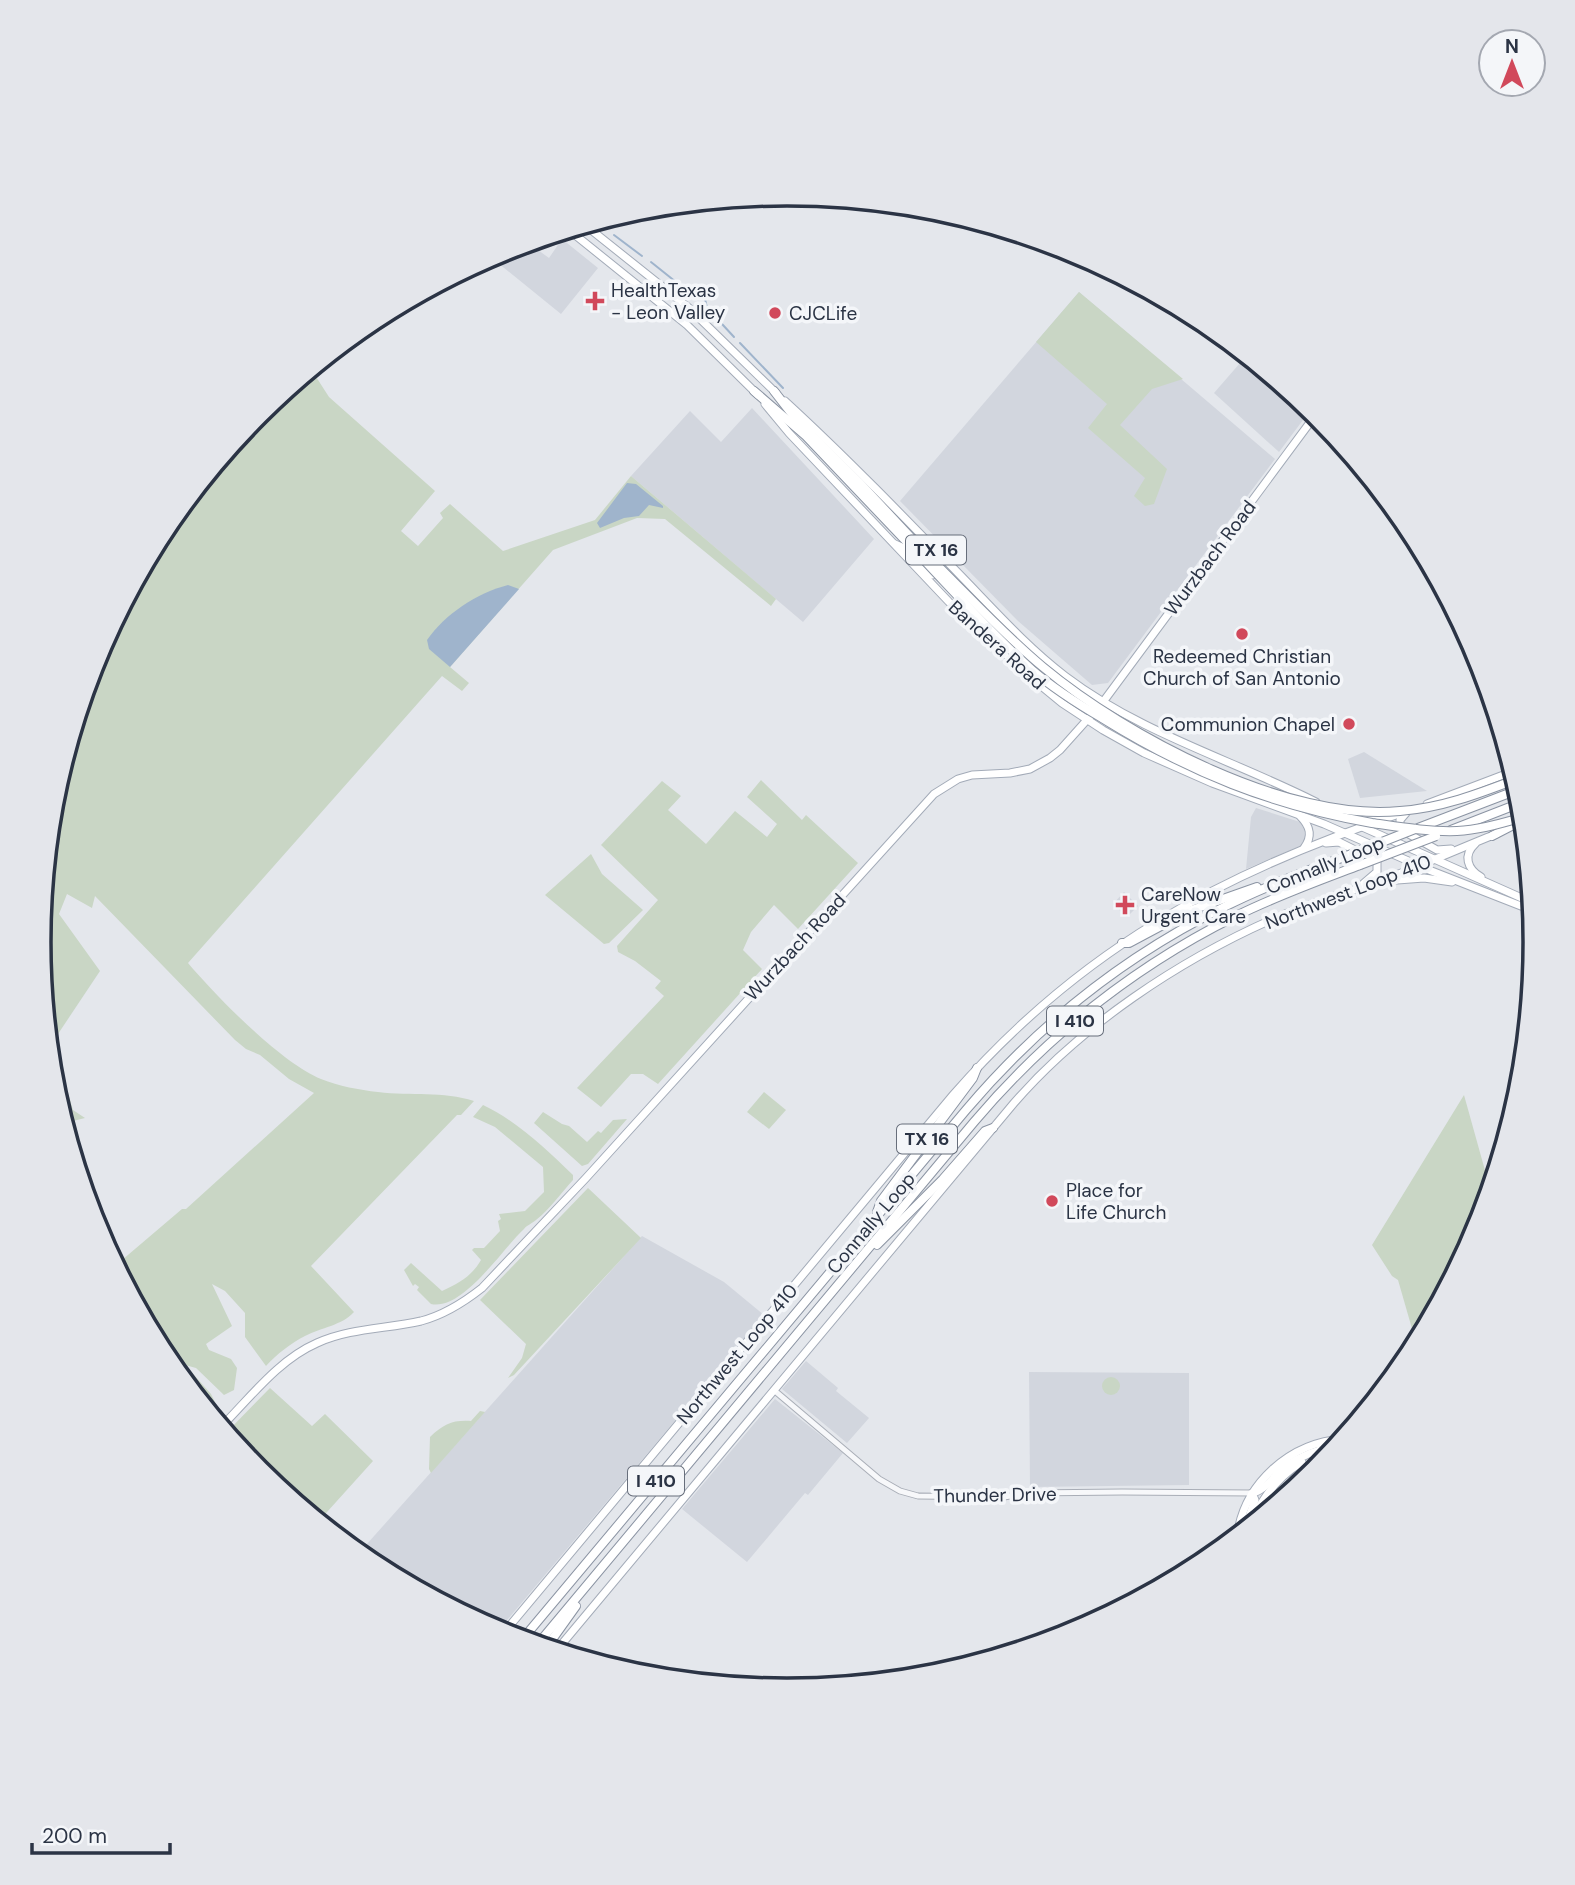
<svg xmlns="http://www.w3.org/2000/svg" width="1575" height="1885" font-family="'DM Sans',sans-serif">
<rect width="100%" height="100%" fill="#e4e7ec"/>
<g fill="#d2d6de">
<polygon points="562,239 598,268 561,314 498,263 510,248 527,242 549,258"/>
<polygon points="1079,292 1275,459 1108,683 1092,685 1018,621 900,501"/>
<polygon points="1247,355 1312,408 1279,452 1214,393"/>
<polygon points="752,408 874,539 803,622 631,476 690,411 721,442"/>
<polygon points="1364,752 1427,791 1360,798 1348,759"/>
<polygon points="1256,808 1300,822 1304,827 1305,839 1300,846 1246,869 1251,817"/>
<polygon points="1124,892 1138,906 1127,917 1113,904"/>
<polygon points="642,1236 724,1282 764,1315 497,1632 371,1565 358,1554"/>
<polygon points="806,1361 838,1388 836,1391 869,1418 847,1443 782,1389"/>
<polygon points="1029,1372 1189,1373 1189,1485 1030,1487"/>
<polygon points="775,1399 843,1453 808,1495 805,1493 747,1562 682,1509"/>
</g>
<g fill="#c9d6c5">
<polygon points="1079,292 1183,379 1152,389 1120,425 1167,469 1154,504 1145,506 1134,496 1145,478 1088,428 1107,404 1036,342"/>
<path d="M311 369 329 397 435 491 401 531 418 546 443 518 440 513 450 504 503 551 595 520 631 476 776 599 771 606 665 519 637 518 553 550 450 667 469 683 462 691 442 676 188 963C216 996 281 1063 321 1079 339 1086 359 1090 378 1092 411 1096 443 1091 474 1101L461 1115H457L311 1266 354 1312C341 1326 322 1327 305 1336 291 1343 277 1354 266 1366L245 1337V1313L225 1291 212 1284 232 1326 206 1344 209 1350 231 1359 237 1368 234 1390 224 1395 196 1368 185 1365 211 1394 221 1414 215 1420 165 1358 153 1336 156 1332 150 1321 146 1324 115 1266 182 1209H186L314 1093 289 1079 260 1055 246 1049 235 1040 95 896 92 908 67 894 59 914 100 971 58 1034 53 1060 65 1083 73 1110 85 1118 69 1122 67 1128 68 1138 53 1088 39 942 53 796 96 656 119 611 124 614 126 609 122 606 165 526 258 413 297 382 300 386 304 383 301 378Z"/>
<polygon points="761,780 802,820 806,815 858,863 798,929 774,905 751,932 743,950 762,969 658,1084 643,1074 631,1074 601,1107 577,1088 664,996 655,988 661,981 635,961 618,952 617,946 658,900 601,845 662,781 681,796 668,810 706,844 735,811 767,837 777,824 747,797"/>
<polygon points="591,854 602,874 643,910 609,943 604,944 545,895"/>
<polygon points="764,1092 786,1110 769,1129 747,1112"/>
<polygon points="1464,1095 1491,1192 1479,1230 1417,1346 1398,1280 1392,1276 1372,1245"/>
<path d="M483 1105C517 1121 546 1149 573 1175V1180C561 1193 550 1209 536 1220 533 1223 527 1225 524 1229 503 1248 463 1311 431 1304L417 1290 419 1287 415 1284 413 1286 404 1270 411 1263 442 1291C459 1283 472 1276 481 1260L472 1250 474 1248H484L500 1231 498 1221 501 1219 499 1214 525 1211 544 1192 543 1167 495 1127 473 1117Z"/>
<polygon points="543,1112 562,1124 569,1126 587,1142 598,1131 601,1133 613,1120 627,1119 588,1164 582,1166 534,1123"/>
<polygon points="588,1188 641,1238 514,1375 508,1378 522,1358 526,1344 480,1300"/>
<circle cx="1111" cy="1386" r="9"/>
<polygon points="270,1388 312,1426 325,1414 373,1461 318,1522 258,1472 226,1433"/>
<path d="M480 1411 485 1412 431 1473 429 1469 430 1437C444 1424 452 1420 471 1421Z"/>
</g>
<g fill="#9fb4cc">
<polygon points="627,483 636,484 663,506 663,508 649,505 639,516 624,518 600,528 597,523"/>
<path d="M508 585 519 589 450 667 429 649 427 640C445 614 477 593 508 585Z"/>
</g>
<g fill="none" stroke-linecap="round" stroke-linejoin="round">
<g stroke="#9fb4cc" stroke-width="2">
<polyline points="596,222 597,223"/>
<polyline points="614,235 642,256"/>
<polyline points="651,262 686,290 691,292"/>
<polyline points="705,299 707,308 715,318"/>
<polyline points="722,324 734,337"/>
<polyline points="740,343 783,388"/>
</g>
<g stroke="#a9aeb7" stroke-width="7">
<polyline id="minor" points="775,1391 879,1479 900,1491 918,1496 1004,1497 1029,1493 1122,1492 1252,1493"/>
</g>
<g stroke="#a3abb8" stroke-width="9">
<g id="major">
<polyline points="585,225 689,308 776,393"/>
<polyline points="569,230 687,325 758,395"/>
<path d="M785 401C846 457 904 517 962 577 995 611 1027 647 1065 676 1140 733 1233 760 1316 802"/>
<polyline points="765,404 789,433 949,602 1028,675 1062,703 1103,730 1144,753 1212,783 1324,824 1429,870 1521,906 1533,907"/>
<polyline points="895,544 904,548 932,575 940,573"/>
<polyline points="1427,804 1514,771"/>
<polyline points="1349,813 1386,816"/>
<polyline points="1406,813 1400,820 1400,829 1437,850 1451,849"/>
<path d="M1300 816C1310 826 1313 836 1304 848"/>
<polyline points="1360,826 1524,899 1528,905"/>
<polyline points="1326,843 1339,842 1377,861 1377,872 1363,884"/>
<path d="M1475 844C1463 855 1467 869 1481 877"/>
<polyline points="1384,881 1424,878 1452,882"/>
<path d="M221 1427C250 1398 278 1360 317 1343 350 1328 386 1329 421 1321 444 1315 463 1303 482 1288L586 1178 934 794 958 779 972 775 1010 773 1030 769 1050 758 1060 750 1103 702 1317 413"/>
<path d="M1249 1528C1260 1500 1276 1478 1302 1462"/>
<path d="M1243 1533 1255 1500 1252 1493C1266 1491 1274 1474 1286 1466 1302 1455 1319 1449 1338 1445"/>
<path d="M1237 1538C1243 1484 1290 1442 1344 1439"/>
<path d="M502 1635 953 1095C1080 949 1221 873 1402 813"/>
<path d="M556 1651 1014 1103C1082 1025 1178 961 1273 919 1309 903 1346 893 1383 880 1421 866 1458 849 1496 834"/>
</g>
</g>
<g stroke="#8b94a3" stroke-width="10">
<g id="highway">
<polyline points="754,391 806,436 924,560"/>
<polyline points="774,391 795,418 859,482 928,556"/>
<polyline points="1418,828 1520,789"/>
<polyline points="1451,830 1523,802"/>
<polyline points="1492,836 1523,820"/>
<polyline points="1122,943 1129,943 1189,911 1257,887"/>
<polyline points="877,1212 881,1201 973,1078 977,1068"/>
<polyline points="877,1245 943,1179 985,1131 993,1128"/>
<path d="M521 1641 966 1110C1038 1025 1126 955 1226 906 1264 887 1304 872 1344 857"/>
<path d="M537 1645 974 1122C1047 1036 1135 966 1236 916 1276 896 1318 881 1360 865"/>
<polyline points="546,1648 576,1606"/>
</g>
</g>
<use href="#minor" stroke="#f7f8fa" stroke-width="5"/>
<use href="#major" stroke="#fff" stroke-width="7"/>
<use href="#highway" stroke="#fff" stroke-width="8"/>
<g stroke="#8b94a3" stroke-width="10" stroke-linecap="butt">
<g id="highway-bridge">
<path d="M928 556C966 593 1002 633 1043 667 1127 737 1288 822 1400 811 1441 808 1478 794 1517 779"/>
<path d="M924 560C959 597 994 636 1032 670 1053 688 1078 704 1102 718 1189 772 1271 805 1372 823 1400 827 1429 832 1457 831 1480 830 1502 823 1524 817"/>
<polyline points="1344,857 1415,829"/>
<polyline points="1360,865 1436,836"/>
</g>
</g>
<use href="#highway-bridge" stroke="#fff" stroke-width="8"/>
</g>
<g fill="#d1495b" stroke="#f4f6f9" stroke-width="2.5">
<path d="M591.5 290.5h7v7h7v7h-7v7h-7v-7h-7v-7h7z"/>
<circle cx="775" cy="313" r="7"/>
<circle cx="1242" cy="634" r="7"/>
<circle cx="1349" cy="724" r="7"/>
<path d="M1121.5 894.5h7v7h7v7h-7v7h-7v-7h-7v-7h7z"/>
<circle cx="1052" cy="1201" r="7"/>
</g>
<g text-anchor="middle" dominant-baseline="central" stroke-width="7" stroke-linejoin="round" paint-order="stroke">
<g fill="#f4f6f9" stroke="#676e7b" stroke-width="2">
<rect x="906" y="535.5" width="60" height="29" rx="5"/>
<rect x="1047" y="1006.5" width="56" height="29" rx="5"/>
<rect x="897" y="1124.5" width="60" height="29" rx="5"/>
<rect x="628" y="1466.5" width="56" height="29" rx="5"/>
</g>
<g font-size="18" font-weight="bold" fill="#2b3445">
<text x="936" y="550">TX 16</text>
<text x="1075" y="1021">I 410</text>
<text x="927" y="1139">TX 16</text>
<text x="656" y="1481">I 410</text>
</g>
<g font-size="19" fill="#2b3445" stroke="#f4f6f9" text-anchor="start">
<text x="611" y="290">HealthTexas<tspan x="611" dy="22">- Leon Valley</tspan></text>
<text x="789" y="313">CJCLife</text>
<text x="1242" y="656" text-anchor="middle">Redeemed Christian<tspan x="1242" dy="22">Church of San Antonio</tspan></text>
<text x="1335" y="724" text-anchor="end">Communion Chapel</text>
<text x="1141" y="894">CareNow<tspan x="1141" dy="22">Urgent Care</tspan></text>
<text x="1066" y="1190">Place for<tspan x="1066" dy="22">Life Church</tspan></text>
</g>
<g font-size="19" fill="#2b3445" stroke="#f4f6f9">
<text transform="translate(1210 558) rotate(-53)">Wurzbach Road</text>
<text transform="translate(997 645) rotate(42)">Bandera Road</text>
<text transform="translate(1325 865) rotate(-22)">Connally Loop</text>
<text transform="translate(1348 892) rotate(-21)">Northwest Loop 410</text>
<text transform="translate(795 947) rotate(-47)">Wurzbach Road</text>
<text transform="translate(871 1223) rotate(-50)">Connally Loop</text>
<text transform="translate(737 1354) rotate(-50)">Northwest Loop 410</text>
<text transform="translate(995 1495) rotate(-1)">Thunder Drive</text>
</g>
</g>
<path d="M0 0H1575V1885H0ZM51 942a736 736 0 1 1 1472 0a736 736 0 1 1-1472 0Z" fill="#e4e6eb" fill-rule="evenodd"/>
<path fill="none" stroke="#2b3445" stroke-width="3.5" d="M51 942a736 736 0 1 1 1472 0a736 736 0 1 1-1472 0Z"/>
<g transform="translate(1512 63)"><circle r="33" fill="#f4f6f9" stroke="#a4a8b1" stroke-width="2"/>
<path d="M0-5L12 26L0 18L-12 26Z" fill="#d1495b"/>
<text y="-10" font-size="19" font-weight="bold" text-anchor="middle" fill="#2b3445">N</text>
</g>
<path d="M32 1843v10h138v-10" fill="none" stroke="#2b3445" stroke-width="3.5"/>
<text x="42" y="1843" font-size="21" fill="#2b3445" stroke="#f4f6f9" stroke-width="5" paint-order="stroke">200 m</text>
</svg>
